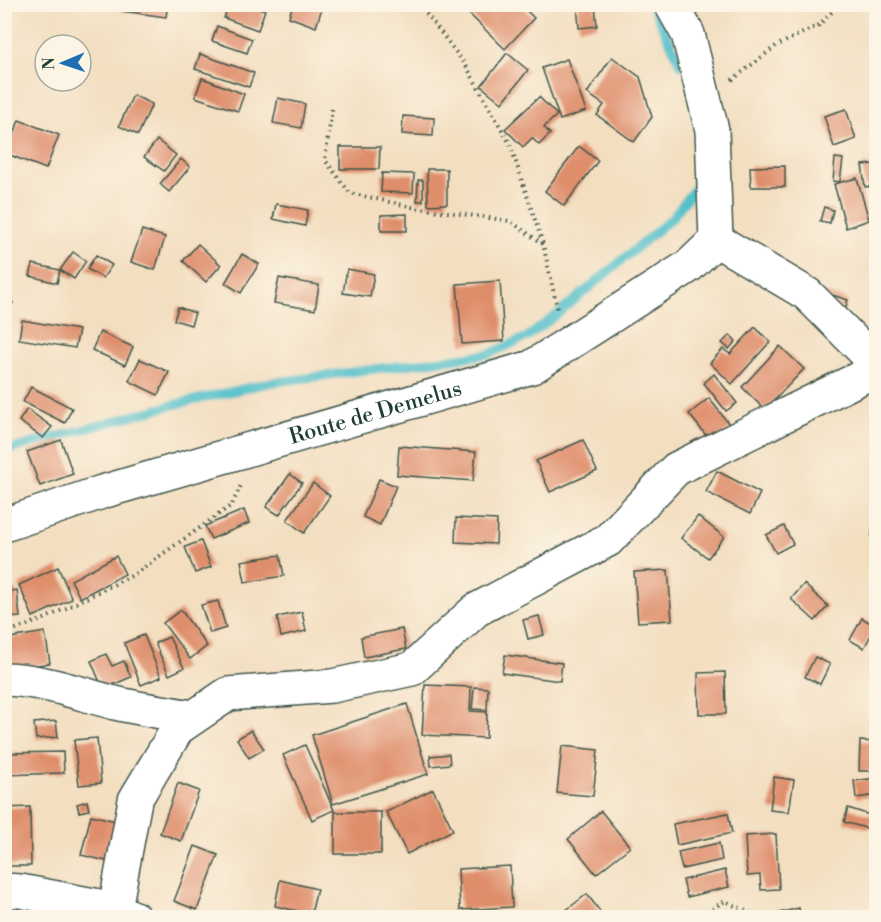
<svg xmlns="http://www.w3.org/2000/svg" width="881" height="922" font-family="'Libre Bodoni',serif">
<rect width="100%" height="100%" fill="#fcf5e5"/>
<filter id="ink" filterUnits="userSpaceOnUse"><feTurbulence type="fractalNoise" baseFrequency=".0167" numOctaves="2"/><feDisplacementMap in="SourceGraphic" scale="12" xChannelSelector="R" yChannelSelector="G"/><feConvolveMatrix kernelMatrix="1 2 1 2 8 2 1 2 1" color-interpolation-filters="sRGB"/></filter>
<filter id="wash" filterUnits="userSpaceOnUse"><feTurbulence type="fractalNoise" baseFrequency=".008" numOctaves="4" result="noise"/><feDisplacementMap in="SourceGraphic" scale="24" xChannelSelector="R" yChannelSelector="G"/><feGaussianBlur stdDeviation="1.35" result="paint"/><feColorMatrix in="noise" values="0 0 0 0 0 0 0 0 0 0 0 0 0 0 0 0 0 1.4 0 .05"/><feComposite in="paint" operator="in"/></filter>
<g filter="url(#wash)">
<rect width="100%" height="100%" fill="#f3dec0"/>
<g fill="none" stroke-linecap="round" stroke-linejoin="round">
<g stroke="#52c0ca" stroke-width="9">
<polyline points="653,4 654,9 681,65"/>
<polyline points="4,451 169,406 268,383 489,354 527,337 558,314 672,218 698,184 699,172"/>
</g>
</g>
<g id="blocks">
<g fill="#df8e6c">
<polygon points="123,4 168,4 166,17 122,11"/>
<polygon points="293,4 312,4 322,8 316,27 289,17"/>
<polygon points="459,4 520,4 534,18 505,49"/>
<polygon points="577,4 595,4 597,26 579,28"/>
<polygon points="229,5 250,5 265,10 258,30 224,18"/>
<polygon points="217,26 252,39 247,53 212,41"/>
<polygon points="507,53 528,70 502,103 481,86"/>
<polygon points="200,54 254,73 249,87 195,69"/>
<polygon points="612,57 640,77 652,117 634,142 597,115 604,105 587,93"/>
<polygon points="567,59 586,111 560,120 542,68"/>
<polygon points="202,78 244,94 238,111 195,97"/>
<polygon points="133,95 152,104 138,135 119,126"/>
<polygon points="539,97 557,115 544,127 550,134 539,145 532,138 523,147 505,129"/>
<polygon points="278,98 305,104 301,128 273,123"/>
<polygon points="846,109 856,139 834,147 824,116"/>
<polygon points="403,116 434,118 433,136 402,134"/>
<polygon points="19,120 59,135 46,169 7,154"/>
<polygon points="157,140 176,155 164,171 144,157"/>
<polygon points="579,146 598,161 564,206 545,191"/>
<polygon points="340,147 380,147 379,169 340,169"/>
<polygon points="835,158 843,159 840,182 833,181"/>
<polygon points="181,159 190,167 169,192 160,184"/>
<polygon points="876,164 876,186 865,187 862,165"/>
<polygon points="785,166 785,187 751,187 750,167"/>
<polygon points="4,169 10,169 7,207 4,207"/>
<polygon points="427,169 447,169 447,204 428,205"/>
<polygon points="382,173 414,174 413,193 381,192"/>
<polygon points="857,178 869,220 846,228 834,184"/>
<polygon points="418,180 423,180 423,201 417,201"/>
<polygon points="276,204 308,210 305,226 273,219"/>
<polygon points="824,207 833,210 830,223 820,221"/>
<polygon points="407,214 407,231 381,231 381,215"/>
<polygon points="142,230 165,237 155,270 131,262"/>
<polygon points="198,244 221,265 206,282 183,261"/>
<polygon points="73,252 86,261 74,279 60,270"/>
<polygon points="242,254 259,264 241,293 225,283"/>
<polygon points="96,255 112,265 103,278 87,269"/>
<polygon points="33,264 60,270 57,283 30,276"/>
<polygon points="347,269 374,274 370,297 343,293"/>
<polygon points="279,278 319,285 315,310 274,303"/>
<polygon points="500,281 504,341 462,344 457,284"/>
<polygon points="823,292 848,300 844,312"/>
<polygon points="4,294 13,303 4,310"/>
<polygon points="178,307 195,313 191,325 174,320"/>
<polygon points="22,320 79,330 75,348 19,339"/>
<polygon points="755,327 770,342 732,384 710,363 723,349 730,354"/>
<polygon points="100,332 133,347 125,365 92,350"/>
<polygon points="730,335 736,341 729,349 722,343"/>
<polygon points="780,346 804,369 765,410 742,387"/>
<polygon points="140,359 169,372 158,395 129,381"/>
<polygon points="714,374 737,403 726,411 704,383"/>
<polygon points="31,387 72,408 65,423 23,402"/>
<polygon points="709,398 732,428 712,443 689,414"/>
<polygon points="27,409 52,427 43,438 19,421"/>
<polygon points="61,440 73,474 40,486 27,452"/>
<polygon points="583,440 597,471 550,492 536,461"/>
<polygon points="399,446 476,452 473,481 397,475"/>
<polygon points="717,471 760,493 750,514 706,492"/>
<polygon points="290,474 302,483 279,515 266,507"/>
<polygon points="379,479 396,486 380,525 363,517"/>
<polygon points="313,483 330,496 304,533 287,520"/>
<polygon points="244,510 249,523 211,539 205,526"/>
<polygon points="698,516 724,537 708,558 681,538"/>
<polygon points="456,518 497,520 496,544 455,542"/>
<polygon points="784,526 793,544 776,553 766,535"/>
<polygon points="872,530 876,530 876,561 871,561"/>
<polygon points="201,541 211,567 195,573 185,547"/>
<polygon points="280,555 284,576 245,582 241,561"/>
<polygon points="116,556 125,574 80,598 71,580"/>
<polygon points="58,567 72,599 33,617 19,585"/>
<polygon points="668,570 672,620 638,622 634,572"/>
<polygon points="804,584 828,606 815,621 791,599"/>
<polygon points="17,590 20,617 4,618 4,592"/>
<polygon points="218,601 226,628 210,633 201,605"/>
<polygon points="181,610 207,646 190,659 163,623"/>
<polygon points="302,612 306,631 281,637 277,617"/>
<polygon points="539,616 544,635 528,639 523,620"/>
<polygon points="862,618 876,626 864,648 850,640"/>
<polygon points="402,629 406,649 364,657 361,637"/>
<polygon points="45,632 50,663 4,671 4,639"/>
<polygon points="144,635 161,677 141,685 124,643"/>
<polygon points="169,637 184,668 169,675 155,643"/>
<polygon points="106,654 112,666 124,661 131,677 103,689 91,661"/>
<polygon points="505,655 562,663 560,681 502,673"/>
<polygon points="815,657 830,664 820,684 805,677"/>
<polygon points="725,672 726,714 699,714 698,673"/>
<polygon points="425,685 471,687 470,711 487,712 486,738 422,735"/>
<polygon points="474,687 488,688 487,710 472,709"/>
<polygon points="407,704 428,774 333,804 312,735"/>
<polygon points="56,721 58,737 36,739 34,723"/>
<polygon points="251,730 264,749 249,758 237,739"/>
<polygon points="97,738 101,783 79,785 74,740"/>
<polygon points="860,741 876,742 876,771 859,771"/>
<polygon points="305,745 334,810 312,820 283,755"/>
<polygon points="562,746 598,750 593,796 557,793"/>
<polygon points="63,752 64,773 4,775 4,753"/>
<polygon points="449,754 450,764 431,766 430,756"/>
<polygon points="774,777 794,780 789,812 770,810"/>
<polygon points="876,778 876,795 856,798 854,781"/>
<polygon points="178,783 199,791 181,841 160,833"/>
<polygon points="433,789 453,830 407,854 386,812"/>
<polygon points="87,801 89,810 79,812 77,804"/>
<polygon points="30,807 31,866 4,866 4,808"/>
<polygon points="848,808 873,816 869,829 844,822"/>
<polygon points="601,811 630,847 596,874 568,839"/>
<rect x="335" y="812" width="46" height="42"/>
<polygon points="728,813 732,833 677,845 673,824"/>
<polygon points="91,815 128,824 119,864 81,855"/>
<polygon points="776,834 779,889 761,890 760,875 747,876 745,836"/>
<polygon points="719,843 722,860 682,869 678,852"/>
<polygon points="195,846 218,855 197,910 174,901"/>
<polygon points="510,866 512,907 460,910 458,869"/>
<polygon points="725,870 729,887 687,897 683,880"/>
<polygon points="280,880 317,889 311,914 275,906"/>
<polygon points="587,894 605,918 571,918 565,911"/>
<polygon points="799,908 801,918 776,918 775,914"/>
<polygon points="741,912 742,918 724,918 723,915"/>
</g>
</g>
</g>
<g filter="url(#ink)">
<use href="#blocks" fill-opacity="0" stroke="#3f5549" stroke-width="1.5"/>
<g fill="none" stroke-linecap="round" stroke-linejoin="round">
<g stroke="#3f5549" stroke-width="36">
<g id="minor">
<polyline points="671,4 688,34 712,130 716,240"/>
<polyline points="716,240 807,294 876,363"/>
<path id="s1" d="M4 525 102 492 532 367 689 266 716 240"/>
<path d="M4 679C42 680 78 693 115 703 140 709 167 713 193 717"/>
<polyline points="4,890 20,891 115,909 134,918"/>
<polyline points="115,909 135,800 178,728 228,694 332,686 412,669 476,610 608,540 676,469 876,370"/>
</g>
</g>
<g stroke="#3f5549" stroke-width="4" stroke-dasharray="1.5 4.5" stroke-linecap="butt">
<polyline points="419,4 465,64 510,144 543,244"/>
<polyline points="631,4 640,7"/>
<polyline points="732,80 776,46 819,25 840,4"/>
<polyline points="332,109 325,160 350,193 412,207 510,221 543,244 558,312"/>
<polyline points="4,633 44,619 133,575 232,505 241,485"/>
<polyline points="697,918 725,901 761,918"/>
</g>
<use href="#minor" stroke="#fff" stroke-width="33"/>
</g>
</g>
<g text-anchor="middle" dominant-baseline="central" stroke-width="4.5" stroke-linejoin="round" paint-order="stroke">
<g font-size="22" fill="#1f3d34" stroke="#fcf5e5">
<text stroke="none"><textPath href="#s1" startOffset="388">Route de Demelus</textPath></text>
</g>
</g>
<rect width="881" height="922" fill="none" stroke="#fcf5e5" stroke-width="24"/>
<g transform="translate(63 63) rotate(268)"><circle r="28" fill="#fcf5e5" stroke="#a4ab9e" stroke-width="1.5"/>
<path d="M0-4.5L10 22L0 15L-10 22Z" fill="#1f6fb2"/>
<text y="-9" font-size="16" font-weight="bold" text-anchor="middle" fill="#1f3d34">N</text>
</g>
</svg>
